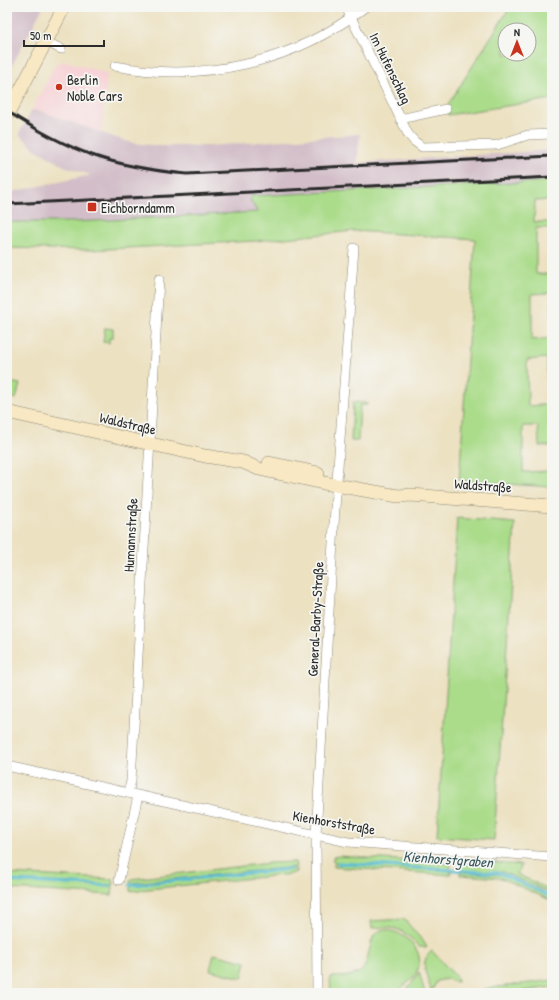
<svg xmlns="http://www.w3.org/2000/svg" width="559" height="1000" font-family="'Patrick Hand',sans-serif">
<rect width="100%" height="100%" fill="#f6f6f2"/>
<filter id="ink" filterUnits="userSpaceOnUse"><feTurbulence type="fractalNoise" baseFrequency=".025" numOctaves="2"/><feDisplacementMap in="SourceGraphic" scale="8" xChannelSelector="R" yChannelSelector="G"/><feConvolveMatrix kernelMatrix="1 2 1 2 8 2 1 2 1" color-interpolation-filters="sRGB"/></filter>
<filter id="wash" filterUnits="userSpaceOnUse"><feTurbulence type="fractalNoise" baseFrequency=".012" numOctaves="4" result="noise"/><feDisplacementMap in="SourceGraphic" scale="16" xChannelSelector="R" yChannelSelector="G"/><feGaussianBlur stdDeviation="0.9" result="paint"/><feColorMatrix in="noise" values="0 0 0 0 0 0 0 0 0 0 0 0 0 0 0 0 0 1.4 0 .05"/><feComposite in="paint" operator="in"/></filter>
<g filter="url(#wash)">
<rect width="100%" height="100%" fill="#ece1c1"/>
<polygon fill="#f7cfd4" points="64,61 107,73 101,133 40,111 32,110 56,64"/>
<g fill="#d2bdc8">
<polygon points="7,7 43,7 7,75"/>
<polygon points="32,110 40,111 113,137 133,143 159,146 209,146 360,134 357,163 552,150 552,200 7,235 7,193 91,175 64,166 35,149 19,134"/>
</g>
<g fill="#aadc8a" stroke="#6a845a" fill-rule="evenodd">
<path d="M510 7H552V99L448 115 446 108ZM505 30H529V54H505Z"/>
<polygon points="552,181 552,200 535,201 534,222 552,222 552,228 536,228 536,274 552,274 552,317 551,290 548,293 532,294 532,340 552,338 552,384 547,384 547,358 527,360 528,406 552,404 552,446 539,446 538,426 523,426 523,472 551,471 552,487 459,481 475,239 354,231 255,241 90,250 7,248 8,222 75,222 258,212 251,202 250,196"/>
<polygon points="105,328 113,329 113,338 109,338 109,343 103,342"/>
<polygon points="7,379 8,382 20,384 16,399 7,397"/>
<polygon points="353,402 367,403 367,405 360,405 358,441 351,441"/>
<polygon points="457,518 515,523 494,840 437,836"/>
<polygon points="339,856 442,863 451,864 450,869 333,862 333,857"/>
<polygon points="461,860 522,865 517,874 552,891 552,894 503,872 460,870"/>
<polygon points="295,862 296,867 130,883 131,879 269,863"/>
<polygon points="334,864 339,864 451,871 450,875 334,867"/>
<polygon points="296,869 296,872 291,874 130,891 130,886"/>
<polygon points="460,872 503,875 552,898 552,901 501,878 460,875"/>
<polygon points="7,874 113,879 114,885 7,880"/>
<polygon points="7,882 113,887 112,895 7,889"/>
<path d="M404 919 427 946 426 947H419C404 929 395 926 372 928L371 921Z"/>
<path d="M381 930C400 928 426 948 418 969 414 980 408 982 401 988L408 993H331L330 977C374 977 362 966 374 935Z"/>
<path d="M432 951 458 979 457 982 447 979 437 981 431 992C429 977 417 963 432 951Z"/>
<polygon points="214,954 246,962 242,978 210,970"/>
<polygon points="419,972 425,993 411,993 407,988 412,983"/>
<polygon points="552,980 552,987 512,993 482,993 483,989"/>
</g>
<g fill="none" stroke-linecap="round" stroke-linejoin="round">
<g stroke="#5ac0d8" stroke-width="3">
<polyline points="338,863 500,873 552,897"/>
<polyline points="7,881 111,886"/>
<polyline points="130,885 290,869"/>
</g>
</g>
</g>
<g filter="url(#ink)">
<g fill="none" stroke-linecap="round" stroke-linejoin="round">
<g stroke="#8c8676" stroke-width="10">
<g id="street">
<polyline points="346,7 408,134 414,141 422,147 497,145 528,135 552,134"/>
<polyline points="45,41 61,49"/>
<path d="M115 66C203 83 294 63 365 7"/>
<polyline points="400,119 446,109"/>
<polyline points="7,766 348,842 552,857"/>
<polyline points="128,793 131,781 159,279"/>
<polyline points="119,880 138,796"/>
<polyline points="317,993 316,835 335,508 354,248"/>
</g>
</g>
<g stroke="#8c8676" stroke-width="14">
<g id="secondary">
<polyline points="7,116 64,7"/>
<polyline points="7,412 205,456 243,462 259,469 324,483 398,496 411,495 552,506"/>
<polyline points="269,463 318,473"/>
</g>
</g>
<use href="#street" stroke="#fff" stroke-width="9"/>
<use href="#secondary" stroke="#f8e8c3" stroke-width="13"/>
<g stroke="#2b2b2b" stroke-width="3">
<path d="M7 111C70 152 112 167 187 174L552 156"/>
<polyline points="7,204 552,177"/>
</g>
</g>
</g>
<g fill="#c8321e" stroke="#f6f6f2" stroke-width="1.5">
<circle cx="59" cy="87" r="4"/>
<rect x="87" y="202" width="10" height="10" rx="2"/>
</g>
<g text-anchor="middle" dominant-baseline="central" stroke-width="3.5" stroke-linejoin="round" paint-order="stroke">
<g font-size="14" fill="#2b2b2b" stroke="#f6f6f2">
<text transform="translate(391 68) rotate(64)">Im Hufenschlag</text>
<text transform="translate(128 423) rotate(13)">Waldstraße</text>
<text transform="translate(483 485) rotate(4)">Waldstraße</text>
<text transform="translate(130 535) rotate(-87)">Humannstraße</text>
<text transform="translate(315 619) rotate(-87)">General-Barby-Straße</text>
<text transform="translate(334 822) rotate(10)">Kienhorststraße</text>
</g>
<g font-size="14" fill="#2b2b2b" stroke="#f6f6f2" text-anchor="start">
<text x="67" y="79">Berlin<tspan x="67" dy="16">Noble Cars</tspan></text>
<text x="101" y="207">Eichborndamm</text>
</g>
<g font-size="15" font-style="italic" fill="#39585f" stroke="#f6f6f2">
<text transform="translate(448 859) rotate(4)">Kienhorstgraben</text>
</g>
</g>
<rect width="559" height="1000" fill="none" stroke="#f6f6f2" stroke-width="24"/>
<g transform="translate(517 42)"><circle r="19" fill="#f6f6f2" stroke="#a5a5a2"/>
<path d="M0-3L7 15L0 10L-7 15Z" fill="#c8321e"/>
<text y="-6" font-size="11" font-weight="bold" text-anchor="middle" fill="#2b2b2b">N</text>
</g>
<path d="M24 40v6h80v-6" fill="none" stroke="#2b2b2b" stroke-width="2"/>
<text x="30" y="40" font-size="12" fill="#2b2b2b" stroke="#f6f6f2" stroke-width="3" paint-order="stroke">50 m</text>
</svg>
